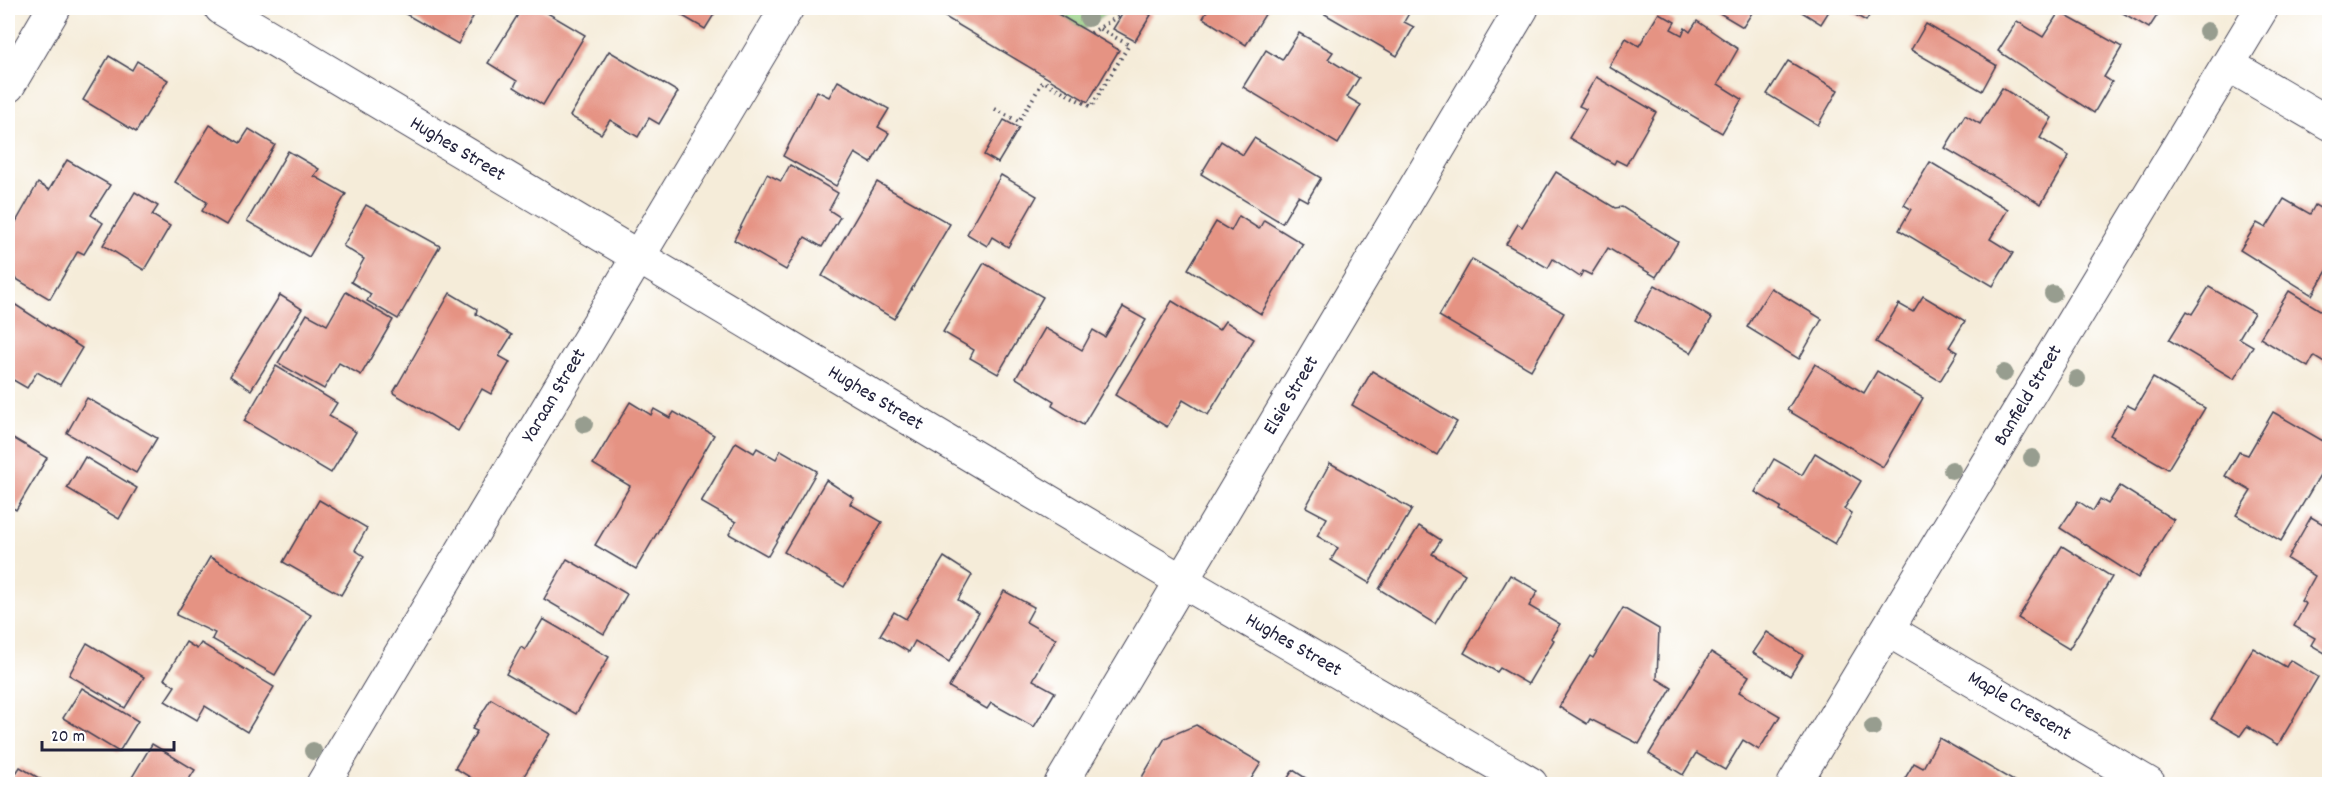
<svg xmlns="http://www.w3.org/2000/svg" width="2337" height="792" font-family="Dekko,sans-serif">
<rect width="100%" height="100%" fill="#fff"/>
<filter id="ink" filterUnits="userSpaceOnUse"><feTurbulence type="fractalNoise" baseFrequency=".0167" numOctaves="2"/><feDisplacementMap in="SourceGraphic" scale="12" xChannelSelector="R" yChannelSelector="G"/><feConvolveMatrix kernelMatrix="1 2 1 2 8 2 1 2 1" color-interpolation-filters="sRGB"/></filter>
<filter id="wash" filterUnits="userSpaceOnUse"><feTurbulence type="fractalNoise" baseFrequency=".008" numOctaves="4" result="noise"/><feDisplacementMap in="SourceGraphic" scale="24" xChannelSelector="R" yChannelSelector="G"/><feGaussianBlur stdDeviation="1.35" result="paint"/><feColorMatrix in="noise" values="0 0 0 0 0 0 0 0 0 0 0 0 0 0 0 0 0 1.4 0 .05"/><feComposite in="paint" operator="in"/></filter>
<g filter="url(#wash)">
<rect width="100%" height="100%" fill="#f5ecd9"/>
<polygon fill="#93cb7e" stroke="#5a765c" stroke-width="1.5" points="1057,8 1113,8 1084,29 1055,11"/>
<g id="blocks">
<g fill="#e59383">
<polygon points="395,8 478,8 458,44"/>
<polygon points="522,8 539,8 585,35 543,105 514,87 517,81 488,63"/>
<polygon points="669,8 718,8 705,29"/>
<polygon points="944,8 1048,8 1119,50 1088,102 940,14"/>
<polygon points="1126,8 1137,8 1151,15 1135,41 1113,29"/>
<polygon points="1209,8 1269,8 1246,45 1203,18"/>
<polygon points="1320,8 1412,8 1404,22 1414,27 1397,56 1318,10"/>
<polygon points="1711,8 1755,8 1743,27"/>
<polygon points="1801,8 1831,8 1821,24 1800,11"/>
<polygon points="1843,8 1874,8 1866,21"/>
<polygon points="2114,8 2162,8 2149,28"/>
<polygon points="2059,12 2122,47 2104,77 2112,82 2094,113 1998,51 2017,21 2043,37"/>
<polygon points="1659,13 1675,22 1671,29 1682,35 1685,28 1690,32 1697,21 1738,49 1718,84 1742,99 1722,133 1609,67 1626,38 1639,46"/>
<polygon points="1926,24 1996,65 1982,91 1911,50"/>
<polygon points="1299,33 1333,52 1328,59 1359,78 1347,97 1361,105 1338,144 1243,87 1266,50 1282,60"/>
<polygon points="609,51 678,92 659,124 649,118 638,137 610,120 601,134 570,116"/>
<polygon points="109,56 132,70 137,61 168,80 136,132 83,100"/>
<polygon points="1788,61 1838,90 1818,125 1767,94"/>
<polygon points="1596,77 1656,112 1626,165 1616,160 1614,164 1569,138 1586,109 1579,106"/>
<polygon points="838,81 889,109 878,127 889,133 871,163 855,153 836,186 783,156 817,91 829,97"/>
<polygon points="2002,88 2052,118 2040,138 2069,156 2041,204 1945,148 1965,115 1980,124"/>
<polygon points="1004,120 1019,128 998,163 984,155"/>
<polygon points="210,125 240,143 249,129 275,145 226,225 202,211 207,202 175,182"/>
<polygon points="1254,138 1321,178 1307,201 1298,196 1282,223 1201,174 1221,141 1243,155"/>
<polygon points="288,151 319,169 314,176 346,194 309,257 247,221"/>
<polygon points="67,160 110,185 91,215 103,223 84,254 78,251 50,299 8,274 8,255 13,246 8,243 8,236 38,183 49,190"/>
<polygon points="1930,162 2008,209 1990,239 2013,253 1993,286 1899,230 1911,209 1904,205"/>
<polygon points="790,165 838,193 829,210 840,217 822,247 805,237 786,270 734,240 767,174 781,181"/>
<polygon points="1556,172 1615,208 1622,207 1678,242 1656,277 1608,248 1591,275 1583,271 1580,277 1553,259 1548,268 1506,244 1518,224 1522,227"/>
<polygon points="1001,175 1037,196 1008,247 992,237 987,246 967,234"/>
<polygon points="877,182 950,224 894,319 822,276"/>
<polygon points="135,192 158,206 152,215 170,226 144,270 103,245"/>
<polygon points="2284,199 2310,214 2315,205 2330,214 2330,266 2312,295 2240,250 2257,223 2266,228"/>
<polygon points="366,205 440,246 398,319 367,301 371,294 351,282 364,259 343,246"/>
<polygon points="1239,216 1259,229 1264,220 1303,244 1261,314 1188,269 1216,222 1231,231"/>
<polygon points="1472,259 1564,313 1531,370 1439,316"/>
<polygon points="984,263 1043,297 998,374 970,358 974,350 943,332"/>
<polygon points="1655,285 1712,318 1691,353 1635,320"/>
<polygon points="2209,287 2254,313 2239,338 2253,346 2234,379 2169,340 2187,311 2192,314"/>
<polygon points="1771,288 1822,319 1799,359 1747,327"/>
<polygon points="2289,291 2330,316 2330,366 2314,356 2308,367 2260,338"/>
<polygon points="346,292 393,320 361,375 339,363 324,389 278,363 307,314 327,325"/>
<polygon points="450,293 477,309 476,314 512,335 499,356 510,362 491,394 482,389 458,431 393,393"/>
<polygon points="280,295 302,309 251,390 230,376"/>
<polygon points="1923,296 1965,321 1949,347 1958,352 1940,381 1876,342 1899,304 1913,312"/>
<polygon points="8,300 82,348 60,385 37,372 27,388 8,377"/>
<polygon points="1172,301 1219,330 1225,321 1254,339 1208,415 1183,400 1167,427 1115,395"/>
<polygon points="1123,307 1146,320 1083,425 1052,406 1054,401 1016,378 1045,328 1082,350 1093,330 1105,337"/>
<polygon points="1815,364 1864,393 1877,371 1923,398 1883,467 1787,410"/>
<polygon points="276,366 337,403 329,416 356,432 331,473 244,421"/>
<polygon points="1372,371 1457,422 1437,455 1352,405"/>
<polygon points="2153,378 2205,408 2168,469 2110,435 2127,405 2135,409"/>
<polygon points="87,398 157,438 136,473 67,433"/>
<polygon points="630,402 651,415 654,409 670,418 674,412 714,435 636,569 595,545 630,486 593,464"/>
<polygon points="2273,412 2330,445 2330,458 2281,541 2236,515 2251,491 2225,476 2239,452 2248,455"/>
<polygon points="8,435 47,458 16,510 8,505"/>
<polygon points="736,442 754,453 757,448 776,459 781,450 817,471 768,556 729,534 736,522 701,502"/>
<polygon points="1815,453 1861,481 1844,509 1852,513 1835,544 1779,511 1781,507 1755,492 1774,459 1802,475"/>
<polygon points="85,457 137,488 119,519 67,488"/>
<polygon points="1330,463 1412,509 1369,583 1331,560 1338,548 1317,536 1327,518 1306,507"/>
<polygon points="826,480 854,498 850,504 882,522 844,587 784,552"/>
<polygon points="2120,486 2174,520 2138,578 2060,528 2078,501 2093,511 2100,499 2108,504"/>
<polygon points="319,500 367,528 355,550 364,556 341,595 283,562"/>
<polygon points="2311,517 2330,528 2330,656 2311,645 2315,638 2294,626 2306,604 2301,601 2315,576 2287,559"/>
<polygon points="1419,526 1441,540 1432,554 1465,574 1435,624 1379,589"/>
<polygon points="2062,546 2112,577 2069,649 2018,618"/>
<polygon points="210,557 311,615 275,675 212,639 215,633 176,615"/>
<polygon points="944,557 972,575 958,600 979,613 949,662 915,641 909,652 880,635 894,612 906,619"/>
<polygon points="567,559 627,594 604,634 544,599"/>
<polygon points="1510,575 1538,591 1529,606 1560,624 1551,638 1554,640 1528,684 1500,668 1497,672 1464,653"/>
<polygon points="1004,591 1034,607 1026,622 1056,639 1033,680 1055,692 1034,727 991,703 987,709 949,687"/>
<polygon points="1623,608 1659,629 1657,679 1672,688 1639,744 1590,719 1587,724 1559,707 1590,656 1593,658"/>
<polygon points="543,619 609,657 576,714 506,674 521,647 525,650"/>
<polygon points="1767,632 1803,655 1790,676 1753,653"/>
<polygon points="186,642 197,649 201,643 274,687 247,732 205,706 197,720 165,701 175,686 164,679"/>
<polygon points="87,643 144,677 125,708 69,675"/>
<polygon points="2253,648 2286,667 2290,660 2318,677 2278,745 2247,726 2240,736 2211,719"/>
<polygon points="1711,652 1749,676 1739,692 1780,716 1759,750 1743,740 1725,770 1696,753 1683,775 1649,754"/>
<polygon points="82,688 138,721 119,752 63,718"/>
<polygon points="491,699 550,734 519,784 481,784 455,768 477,731 472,729"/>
<polygon points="1196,725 1261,763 1248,784 1138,784 1165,738"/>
<polygon points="1939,738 2019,784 1912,784 1904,780 1914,763 1923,768"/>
<polygon points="152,744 195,770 186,784 128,784"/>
<polygon points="20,767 49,784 9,784"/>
<polygon points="1293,770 1315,784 1284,784"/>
</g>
</g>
</g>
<g filter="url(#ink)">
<use href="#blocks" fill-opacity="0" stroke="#424053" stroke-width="1.5"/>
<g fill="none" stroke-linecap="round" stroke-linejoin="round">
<g stroke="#424053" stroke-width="35">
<g id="minor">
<polyline points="221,8 1182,581 1531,784"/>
<polyline points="2229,65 2330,124"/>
<polyline points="8,86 54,8"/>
<polyline points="1888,630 2149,784"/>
<polyline points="323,784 787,8"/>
<polyline points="1061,784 1522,8"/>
<polyline points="1794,784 2262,8"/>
</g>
</g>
<g stroke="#424053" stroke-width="4" stroke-dasharray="1.5 4.5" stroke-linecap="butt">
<polyline points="932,15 934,8"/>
<polyline points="1091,33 1117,17 1122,8"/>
<polyline points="995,109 1019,122 1043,81 1091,107 1129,45 1098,28"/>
</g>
<use href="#minor" stroke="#fff" stroke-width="33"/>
</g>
<g fill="#979d8f">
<circle cx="1088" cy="18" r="9"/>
<circle cx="2207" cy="31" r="9"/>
<circle cx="2053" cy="294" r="9"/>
<circle cx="2004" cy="373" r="9"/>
<circle cx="2077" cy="379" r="9"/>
<circle cx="584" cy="424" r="9"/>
<circle cx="2032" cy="458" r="9"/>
<circle cx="1952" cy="470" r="9"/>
<circle cx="1873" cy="727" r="9"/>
<circle cx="313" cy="751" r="9"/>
</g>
</g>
<g text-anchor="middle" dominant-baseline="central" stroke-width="4.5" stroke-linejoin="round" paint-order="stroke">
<g font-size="20" fill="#22223b" stroke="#fff">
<text transform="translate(457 150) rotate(31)">Hughes Street</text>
<text transform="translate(555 396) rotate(-59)">Yaraan Street</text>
<text transform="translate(1292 396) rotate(-59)">Elsie Street</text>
<text transform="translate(2029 396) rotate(-59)">Banfield Street</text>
<text transform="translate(875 399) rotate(31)">Hughes Street</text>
<text transform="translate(1293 646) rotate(30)">Hughes Street</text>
<text transform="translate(2019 707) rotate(31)">Maple Crescent</text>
</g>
</g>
<rect width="2337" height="792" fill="none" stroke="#fff" stroke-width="30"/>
<path d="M42 741v9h132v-9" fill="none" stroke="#22223b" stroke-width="3"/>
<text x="51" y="741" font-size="18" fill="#22223b" stroke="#ffffff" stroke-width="4.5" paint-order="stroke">20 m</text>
</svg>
